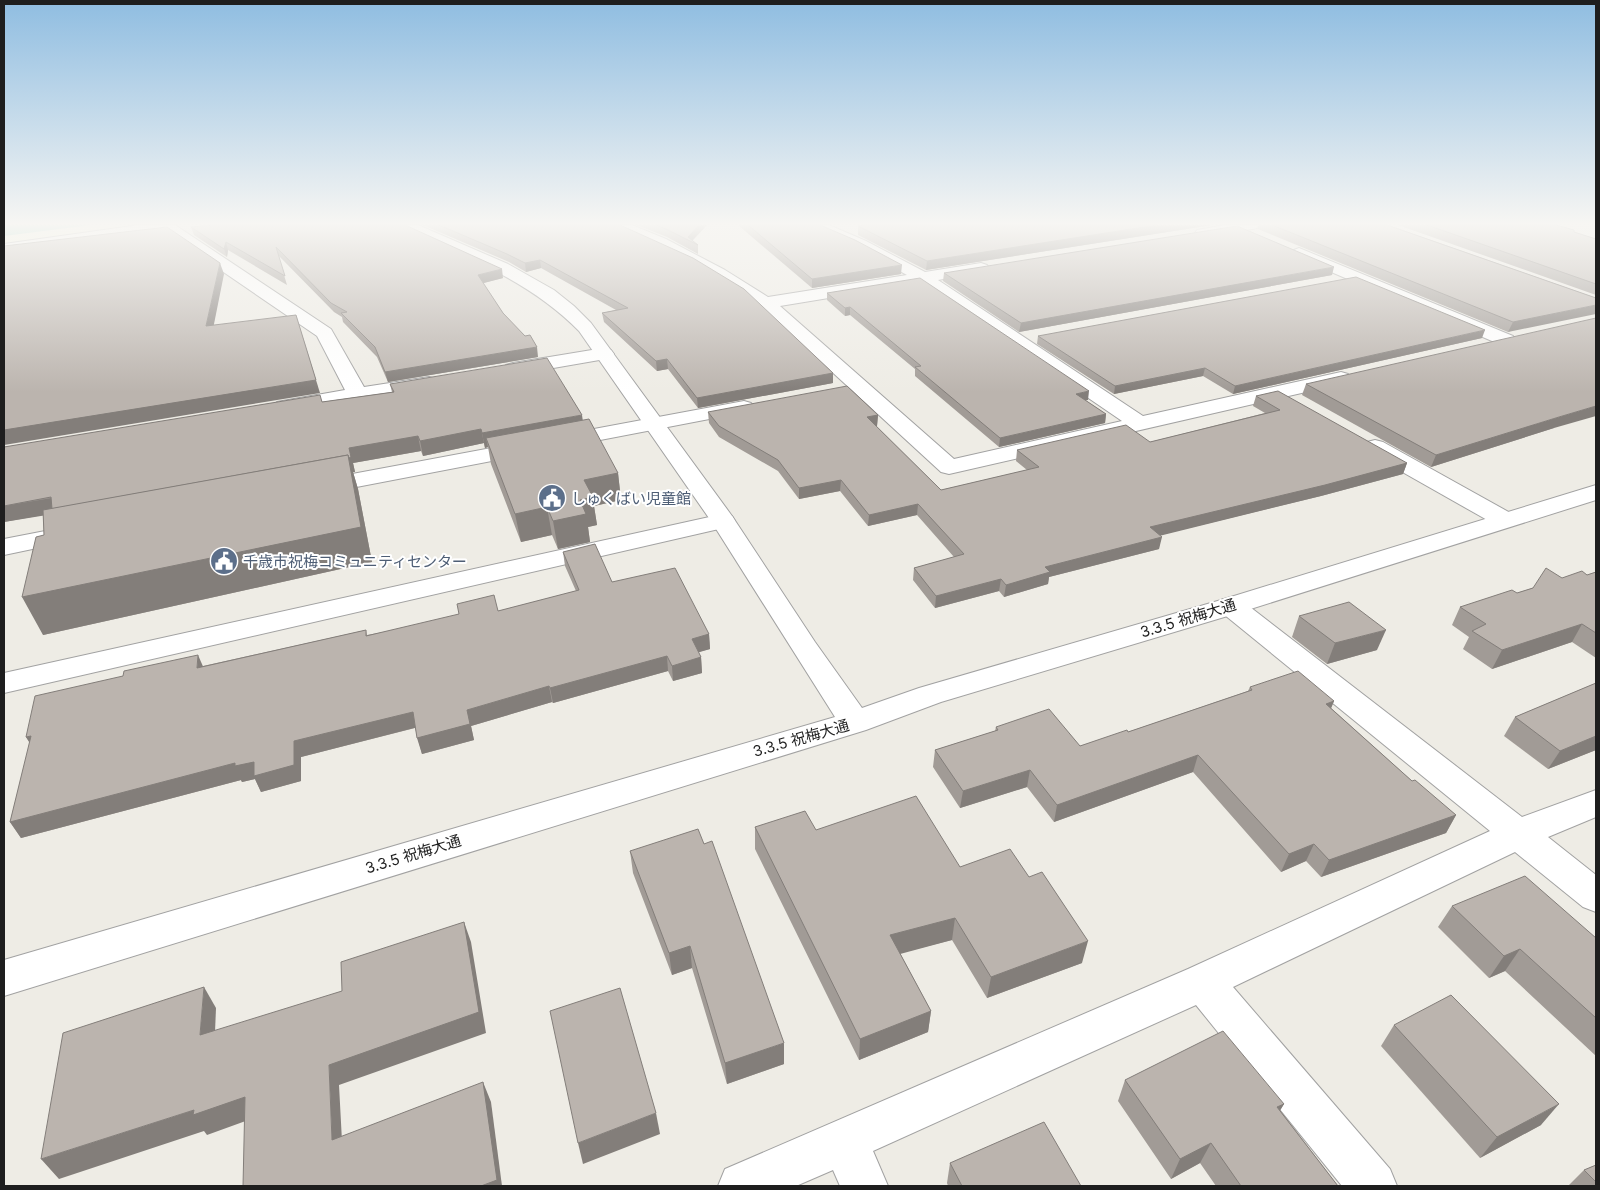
<svg xmlns="http://www.w3.org/2000/svg" width="1600" height="1190" font-family="Inter,'Noto Sans JP',sans-serif">
<rect width="100%" height="100%" fill="#eeece5"/>
<polygon fill="#fafce0" points="4,225 134,225 4,244"/>
<polygon fill="#8bd5bd" points="4,225 91,225 4,236"/>
<g fill="none" stroke-linecap="round" stroke-linejoin="round">
<g stroke="#a2a2a2" stroke-width="2">
<g id="minor">
<polygon points="139,225 175,225 331,329 364,387 429,377 436,379 439,383 436,387 429,389 284,412 277,410 274,406 277,402 345,390 317,336 162,230 4,254 4,244"/>
<path d="M613 225H632L666 239 725 270 768 297 907 275 856 247 812 228 810 225H829L866 241 925 272 981 263 987 265 989 268 987 271 938 280 1143 416 1341 372 1348 374 1351 378 1348 382 1341 384 949 474 941 472 769 314 695 266 615 228ZM920 283 1122 421 954 459 780 306Z"/>
<polygon points="1225,225 1259,225 1257,228 1252,229 1202,237 1197,236 1195,233 1197,230"/>
<polygon points="1299,248 1513,336 1515,340 1513,344 1506,346 1499,344 1294,256 1291,253 1294,250"/>
<polygon points="604,348 611,350 614,354 611,358 513,375 506,373 503,369 506,365 513,363"/>
<polygon points="744,401 751,403 754,407 751,411 320,494 312,492 308,487 312,482 320,480"/>
<polygon points="1375,440 1383,442 1514,515 1517,520 1514,525 1505,527 1496,525 1367,452 1364,447 1367,442"/>
<polygon points="723,514 732,516 735,521 732,526 4,693 4,673"/>
<polygon points="71,526 80,529 84,534 80,539 4,555 4,539"/>
<polygon points="1231,597 1241,600 1522,817 1596,790 1596,817 1548,837 1596,875 1596,912 1583,907 1515,852 1233,987 1390,1169 1397,1186 1342,1186 1196,1005 873,1151 888,1186 840,1186 833,1170 796,1186 718,1186 725,1169 1188,969 1490,831 1221,612 1217,606 1221,600"/>
</g>
</g>
<g stroke="#a2a2a2" stroke-width="2">
<path id="tertiary" d="M399 225H418L508 264 554 290 574 306 591 323 732 516 815 642 862 708 919 688 1221 600 1596 485V500L1241 612 941 702 866 730 4 996V960L835 717 711 521 579 331C529 280 464 256 401 228Z"/>
</g>
<use href="#minor" fill="#fff" fill-rule="evenodd"/>
<use href="#tertiary" fill="#fff" fill-rule="evenodd"/>
</g>
<g fill="#a19b96">
<polygon points="423,225 620,225 833,373 833,383 698,408 668,369 657,371 604,322 602,313 616,310 541,268 526,272 509,262"/>
<polygon points="637,225 707,225 692,241 698,245 698,254 667,237"/>
<polygon points="738,225 820,225 901,274 812,288"/>
<polygon points="865,225 1212,225 926,270 858,235 858,226"/>
<polygon points="1259,225 1388,225 1596,298 1508,332 1258,229"/>
<polygon points="1398,225 1556,225 1574,232 1596,239 1596,295"/>
<polygon points="191,227 503,278 483,283 503,313 538,357 388,382 377,357 343,322 342,317 334,312 278,255 287,285 228,250 227,257 194,235"/>
<polygon points="944,273 1332,275 1019,332 943,281"/>
<polygon points="827,293 1088,400 1085,400 1106,414 1105,423 999,447 915,376 915,369 850,315 845,316 827,300"/>
<polygon points="1038,336 1482,338 1233,394 1203,376 1114,394 1037,344"/>
<polygon points="390,384 583,420 618,473 621,500 594,506 597,525 588,527 590,542 558,549 552,535 521,542 491,464 488,447 485,448 484,443 423,456 421,451 353,463 355,472 353,472 358,489 372,562 43,635 44,535 43,515 4,522 4,447 392,392"/>
<polygon points="1306,384 1554,428 1431,467 1302,395"/>
<polygon points="1256,396 1407,463 1403,474 1321,496 1160,535 1159,549 1049,577 1048,584 1004,597 999,591 935,608 913,580 914,568 954,557 917,515 868,526 840,491 799,499 778,471 719,437 709,423 708,412 878,415 877,426 876,426 941,490 1027,470 1016,461 1017,450 1150,442 1265,413 1253,406"/>
<polygon points="563,552 612,582 709,634 710,649 698,652 701,657 702,673 673,681 668,671 553,703 552,702 471,726 474,740 422,754 415,728 301,757 301,781 261,792 255,779 242,782 241,780 21,838 10,822 30,743 26,737 123,676 203,666 366,630 367,635 498,611 576,591 565,566"/>
<polygon points="1596,572 1596,658 1572,642 1492,669 1463,649 1469,637 1452,625 1460,607 1517,593 1562,578 1587,575"/>
<polygon points="1299,616 1377,650 1327,664 1292,637"/>
<polygon points="1596,683 1596,750 1548,769 1504,736 1515,717"/>
<polygon points="1250,687 1334,701 1331,708 1412,781 1456,815 1446,833 1321,877 1306,861 1281,872 1193,772 1054,822 1027,787 960,808 933,767 935,750 995,731 996,727 1080,746 1128,732 1248,691"/>
<polygon points="755,827 816,830 960,867 1082,963 987,998 952,940 900,953 931,1011 928,1032 859,1060 755,849"/>
<polygon points="630,851 784,1064 727,1084 692,968 672,975 633,873"/>
<polygon points="1452,906 1596,938 1596,1056 1505,971 1489,978 1438,927"/>
<polygon points="1394,1025 1541,1125 1480,1158 1381,1046"/>
<polygon points="1125,1080 1284,1104 1280,1110 1338,1186 1216,1186 1200,1163 1171,1179 1118,1101"/>
<polygon points="950,1163 1081,1186 948,1186 947,1183"/>
<polygon points="1596,1165 1596,1186 1568,1186 1584,1170"/>
</g>
<g fill="#837e7a">
<polygon points="699,225 707,225 691,242 688,237"/>
<polygon points="1157,225 1212,225 926,270 927,261"/>
<polygon points="226,242 228,250 227,257 224,249"/>
<polygon points="540,260 541,268 526,272 525,263"/>
<polygon points="220,263 224,274 211,339 206,326"/>
<polygon points="902,265 901,274 812,288 812,279"/>
<polygon points="1334,267 1332,275 1019,332 1021,323"/>
<polygon points="502,269 503,278 480,284 478,275"/>
<polygon points="1596,305 1596,314 1508,332 1513,322"/>
<polygon points="850,307 850,315 845,316 845,308"/>
<polygon points="296,315 320,393 4,445 4,430"/>
<polygon points="1485,330 1482,338 1233,394 1235,386"/>
<polygon points="537,347 538,357 388,382 385,372"/>
<polygon points="667,359 668,369 657,371 656,361"/>
<polygon points="1205,368 1203,376 1114,394 1115,386"/>
<polygon points="833,373 833,383 698,408 697,398"/>
<polygon points="1089,391 1088,400 1074,402 1076,394"/>
<polygon points="1596,406 1596,416 1554,428 1431,467 1436,455 1559,417"/>
<polygon points="1106,414 1105,423 999,447 1000,438"/>
<polygon points="582,415 584,429 486,438 488,447 485,448 482,433"/>
<polygon points="878,415 877,426 867,428 867,417"/>
<polygon points="481,429 484,443 423,456 420,441"/>
<polygon points="418,436 421,451 353,463 355,472 353,472 358,489 372,562 43,635 22,597 53,514 4,522 4,506"/>
<polygon points="1407,463 1403,474 1321,496 1147,539 1150,527"/>
<polygon points="618,473 621,500 594,506 597,525 588,527 590,542 558,549 553,521 584,480"/>
<polygon points="841,480 840,491 799,499 799,488"/>
<polygon points="918,504 917,515 868,526 869,515"/>
<polygon points="547,507 552,535 521,542 515,514"/>
<polygon points="1162,537 1159,549 1049,577 1048,584 1004,597 1006,585 1045,567"/>
<polygon points="1001,579 999,591 935,608 936,596"/>
<polygon points="1582,624 1572,642 1492,669 1502,650"/>
<polygon points="1386,630 1377,650 1327,664 1335,643"/>
<polygon points="709,634 710,649 693,654 692,639"/>
<polygon points="198,655 205,671 197,668"/>
<polygon points="667,656 668,671 553,703 550,688"/>
<polygon points="701,657 702,673 673,681 672,666"/>
<polygon points="549,686 552,702 471,726 474,740 422,754 417,738 467,710"/>
<polygon points="1334,701 1327,718 1326,704"/>
<polygon points="413,712 418,727 301,757 301,781 261,792 255,779 242,782 241,780 21,838 10,822 235,763 294,741"/>
<polygon points="31,736 36,753 26,737"/>
<polygon points="1596,736 1596,750 1548,769 1560,751"/>
<polygon points="1198,755 1193,772 1054,822 1057,805"/>
<polygon points="1030,770 1027,787 960,808 963,791"/>
<polygon points="1456,815 1446,833 1321,877 1329,860"/>
<polygon points="1314,844 1306,861 1281,872 1289,854"/>
<polygon points="955,918 952,940 889,957 890,935"/>
<polygon points="464,922 471,942 486,1033 339,1085 343,1160 332,1140 329,1065"/>
<polygon points="1088,941 1082,963 987,998 991,977"/>
<polygon points="690,946 692,968 672,975 669,953"/>
<polygon points="1520,949 1505,971 1489,978 1504,956"/>
<polygon points="204,987 216,1008 214,1056 200,1035"/>
<polygon points="931,1011 928,1032 859,1060 860,1039"/>
<polygon points="784,1043 784,1064 727,1084 725,1063"/>
<polygon points="483,1082 491,1102 502,1186 481,1186"/>
<polygon points="245,1097 257,1117 207,1135 204,1131 59,1179 41,1159 194,1110"/>
<polygon points="1284,1104 1272,1124 1277,1107"/>
<polygon points="1559,1104 1541,1125 1480,1158 1497,1137"/>
<polygon points="656,1113 660,1134 583,1164 578,1143"/>
<polygon points="1211,1143 1200,1163 1171,1179 1180,1159"/>
</g>
<g fill="#bbb4ae" stroke="#837e7a">
<polygon points="213,225 405,225 502,269 478,275 503,313 525,336 530,335 537,347 385,372 375,347 341,313 347,312 331,303 276,247 285,276 226,242 224,249 191,227"/>
<polygon points="439,225 620,225 693,258 744,289 833,373 697,398 667,359 656,361 602,313 628,308 540,260 525,263 507,254"/>
<polygon points="656,225 699,225 688,237 698,245 666,229"/>
<polygon points="748,225 820,225 855,240 902,265 812,279"/>
<polygon points="865,225 1157,225 927,261 858,226"/>
<polygon points="1272,225 1387,225 1596,298 1596,305 1513,322"/>
<polygon points="1427,225 1556,225 1574,230 1574,232 1596,239 1596,284"/>
<polygon points="1237,226 1334,267 1021,323 944,273"/>
<polygon points="167,227 220,263 206,326 296,315 316,380 4,430 4,246"/>
<polygon points="1356,277 1485,330 1235,386 1205,368 1115,386 1038,336"/>
<polygon points="920,278 1089,391 1076,394 1106,414 1000,438 915,367 921,366 850,307 845,308 827,293"/>
<polygon points="1596,318 1596,406 1559,417 1436,455 1306,384"/>
<polygon points="547,358 582,415 482,433 481,429 420,441 418,436 349,448 351,457 349,458 348,455 52,509 51,497 4,506 4,447 320,395 322,402 394,392 390,384"/>
<polygon points="847,386 878,415 867,417 941,490 1039,467 1017,450 1126,425 1150,442 1280,410 1256,396 1278,391 1407,463 1325,485 1150,527 1162,537 1045,567 1050,572 1006,585 1001,579 936,596 914,568 964,554 918,504 869,515 841,480 799,488 778,460 719,426 708,412"/>
<polygon points="589,419 618,473 584,480 593,497 580,500 586,514 553,521 547,507 515,514 486,438"/>
<polygon points="348,455 361,527 22,597 36,537 44,535 43,510"/>
<polygon points="595,544 612,582 675,568 709,634 692,639 701,657 672,666 667,656 550,688 549,686 467,710 470,724 417,738 413,712 294,741 294,765 254,776 254,762 235,766 235,763 10,822 31,736 26,737 35,696 123,676 124,671 198,655 197,668 366,630 366,636 459,614 457,604 494,595 498,611 579,590 563,552"/>
<polygon points="1546,568 1562,578 1582,571 1587,575 1596,572 1596,633 1582,624 1502,650 1472,631 1486,624 1460,607 1512,590 1517,593 1533,588"/>
<polygon points="1349,602 1386,630 1335,643 1299,616"/>
<polygon points="1298,671 1334,701 1326,704 1412,781 1415,780 1456,815 1329,860 1314,844 1289,854 1198,755 1057,805 1030,770 963,791 935,750 998,730 996,727 1049,709 1080,746 1127,730 1128,732 1252,690 1250,687"/>
<polygon points="1596,683 1596,736 1560,751 1515,717"/>
<polygon points="916,796 960,867 1010,849 1029,877 1042,872 1088,941 991,977 955,918 890,935 931,1011 860,1039 755,827 805,811 816,830"/>
<polygon points="698,829 704,844 712,841 784,1043 725,1063 690,946 669,953 630,851"/>
<polygon points="1525,876 1596,938 1596,1018 1520,949 1504,956 1452,906"/>
<polygon points="464,922 479,1012 329,1065 332,1140 483,1082 497,1180 481,1186 243,1186 245,1097 193,1115 194,1110 41,1159 63,1033 204,987 200,1035 342,991 341,962"/>
<polygon points="620,988 656,1113 578,1143 550,1011"/>
<polygon points="1451,995 1559,1104 1497,1137 1394,1025"/>
<polygon points="1223,1031 1284,1104 1277,1107 1338,1186 1241,1186 1211,1143 1180,1159 1125,1080"/>
<polygon points="1044,1122 1081,1186 962,1186 950,1163"/>
<polygon points="1596,1165 1596,1182 1584,1170"/>
</g>
<linearGradient id="sky" x2="0" y2="1"><stop stop-color="#8fbde1"/><stop offset="0.57" stop-color="#f7f6f3"/><stop offset="1" stop-color="#f7f6f3" stop-opacity="0"/></linearGradient>
<rect width="1600" height="392" fill="url(#sky)"/>
<defs>
<g id="civic-disc" transform="scale(1.4375)"><circle r="9.5" fill="#5c6f8a" stroke="#fff"/><path d="M-.6-6.5H3V-4.5H.6V-3L4-1V1h2V6H-6V1h2V-1L-.6-3ZM-1.2 2.5V6h2.4V2.5Z" fill="#fff"/></g>
</defs>
<g fill-rule="evenodd">
<use href="#civic-disc" x="552" y="498"/>
<use href="#civic-disc" x="224" y="561"/>
</g>
<g text-anchor="middle" dominant-baseline="central" stroke-width="4" stroke-linejoin="round" paint-order="stroke">
<g font-size="15" fill="#4e5e75" stroke="#fff" text-anchor="start">
<text x="571" y="498">しゅくばい児童館</text>
<text x="243" y="561">千歳市祝梅コミュニティセンター</text>
</g>
<g font-size="15" fill="#1e1e1e" stroke="#fff">
<text transform="translate(1188 618) rotate(-17)">3.3.5 祝梅大通</text>
<text transform="translate(801 738) rotate(-16)">3.3.5 祝梅大通</text>
<text transform="translate(413 854) rotate(-17)">3.3.5 祝梅大通</text>
</g>
</g>
<rect width="1600" height="1190" fill="none" stroke="#1e1e1e" stroke-width="10"/>
</svg>
